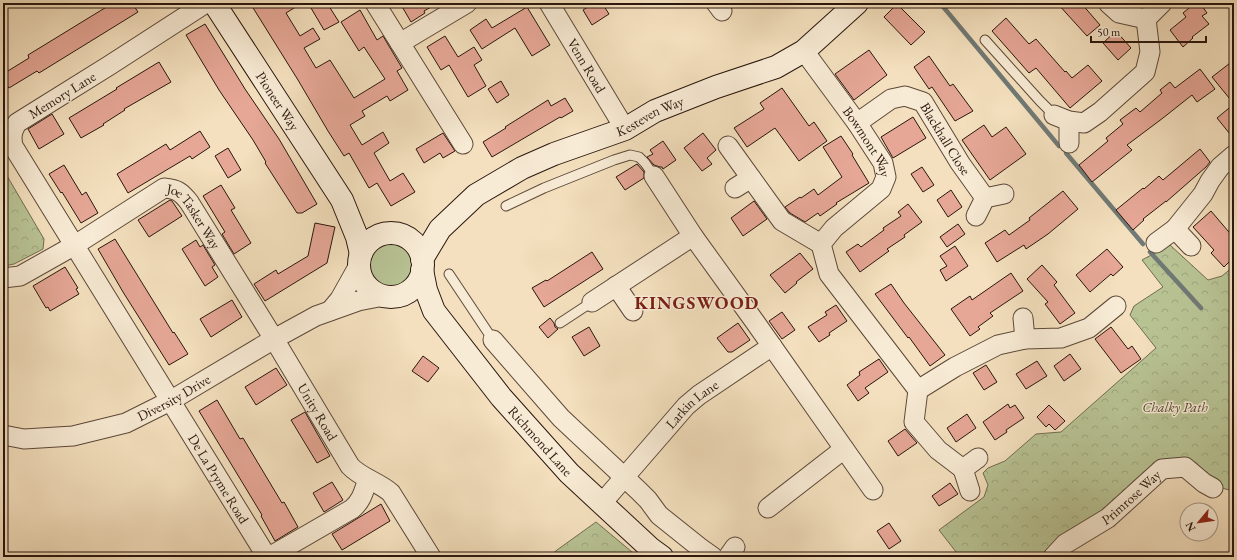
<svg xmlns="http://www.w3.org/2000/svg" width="1237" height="560" font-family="'EB Garamond',serif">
<defs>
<pattern id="park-crowns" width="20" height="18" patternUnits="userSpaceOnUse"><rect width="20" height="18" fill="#b8c394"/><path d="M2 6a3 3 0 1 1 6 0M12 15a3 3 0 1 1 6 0" fill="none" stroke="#9ea77e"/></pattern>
</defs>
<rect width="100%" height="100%" fill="#f4e0be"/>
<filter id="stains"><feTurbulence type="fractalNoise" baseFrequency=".005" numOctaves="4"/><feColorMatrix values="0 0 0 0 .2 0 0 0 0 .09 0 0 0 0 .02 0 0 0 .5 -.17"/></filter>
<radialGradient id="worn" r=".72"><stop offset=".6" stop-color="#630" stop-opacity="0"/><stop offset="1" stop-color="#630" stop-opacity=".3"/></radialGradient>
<circle fill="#b8c394" stroke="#706c50" cx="392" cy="264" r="23"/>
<g fill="url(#park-crowns)" stroke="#706c50">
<polygon points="3,169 44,239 43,249 14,264 4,266 3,266"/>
<polygon points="1170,245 1208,280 1222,276 1234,266 1234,491 1217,487 1186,464 1045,557 960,557 939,530 984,497 988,485 983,473 988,468 1005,461 1036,434 1061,432 1156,348 1130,315 1134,306 1163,287 1142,260"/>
<polygon points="596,522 638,557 549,557 557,550"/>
</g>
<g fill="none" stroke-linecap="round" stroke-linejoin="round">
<g stroke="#707975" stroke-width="4.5">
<polyline points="940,3 1059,146"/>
<polyline points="1066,153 1143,244"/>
<polyline points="1150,252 1201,308"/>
</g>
</g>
<g fill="#e6a796" stroke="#29160d">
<polygon points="113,3 132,3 138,12 39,73 37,71 9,88 3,79 3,74 29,58 28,55"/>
<polygon points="250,3 302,3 286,13 300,36 313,28 320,39 304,48 316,68 330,60 354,98 385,79 364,47 359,51 341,22 360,10 377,40 383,36 402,68 397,71 408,90 390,101 387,96 362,111 365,116 350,125 362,145 383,132 389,143 374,153 390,181 403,173 415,192 391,206 377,183 369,188 349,153 344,156 328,131 298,80"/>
<polygon points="308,3 327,3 339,22 324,30"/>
<polygon points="400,3 438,3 424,11 425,13 411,22"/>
<polygon points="594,3 602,3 609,14 592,25 583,10"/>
<polygon points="1057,3 1081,3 1100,25 1087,36"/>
<polygon points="1195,3 1200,3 1207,13 1202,16 1209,24 1192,37 1193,38 1183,47 1170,30 1186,17 1183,13"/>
<polygon points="897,4 925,32 911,45 884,17"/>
<polygon points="527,7 550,45 532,56 515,28 482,49 470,30 486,19 492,28"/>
<polygon points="1006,18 1029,44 1036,39 1065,72 1066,71 1072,78 1088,65 1102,81 1070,108 1036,68 1029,73 992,31"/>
<polygon points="205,24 245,89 279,139 317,204 302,213 297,213 265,163 266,162 253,140 219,90 186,35"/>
<polygon points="1116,31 1131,48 1118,60 1103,43"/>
<polygon points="445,36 458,57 474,47 482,60 474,65 486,86 468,97 449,65 441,70 427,47"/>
<polygon points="869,50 887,75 854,100 835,74"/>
<polygon points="929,56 950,86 953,84 973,111 955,121 932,87 929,89 914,67"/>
<polygon points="1234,60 1234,139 1217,118 1234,104 1212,77"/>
<polygon points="159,62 171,82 124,109 125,110 103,124 104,125 81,138 69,118 117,89 116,88"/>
<polygon points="1200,69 1215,89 1197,102 1192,95 1163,118 1127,145 1132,150 1092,182 1079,165 1108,141 1106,138 1123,124 1120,120 1136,108 1140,112 1162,93 1160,90 1170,82 1175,88"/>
<polygon points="501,81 509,95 497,103 488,89"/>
<polygon points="782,88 809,126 814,122 827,141 799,161 775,128 747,147 734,128 764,109 760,103"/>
<polygon points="565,98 573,111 561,118 560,117 492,157 483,142 506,128 505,127 548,100 551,106"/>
<polygon points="52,114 64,134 39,149 28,129"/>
<polygon points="913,117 926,138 893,158 881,137"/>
<polygon points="984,125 992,137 1006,127 1026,154 990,180 962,140"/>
<polygon points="200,131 210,147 192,159 190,156 128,193 117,174 166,144 170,150"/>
<polygon points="443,133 455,151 443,158 440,153 424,163 416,149"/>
<polygon points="703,133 716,150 707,158 712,164 702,171 684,148"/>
<polygon points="841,136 853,154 852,155 869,183 836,203 837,204 820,216 818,213 805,222 790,213 785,207 800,197 801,198 814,189 818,195 842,177 823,147"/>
<polygon points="663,141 676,160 663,169 662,167 660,167 654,165 647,157 653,154 650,150"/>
<polygon points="228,148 241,170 228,178 215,156"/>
<polygon points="1200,149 1210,162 1206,167 1166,202 1166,201 1143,219 1144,220 1133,230 1116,210 1143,188 1144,189 1159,176 1163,180"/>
<polygon points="637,164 644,172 644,178 625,190 616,177"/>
<polygon points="64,165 82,195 86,192 98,213 81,223 62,192 61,193 49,174"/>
<polygon points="922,167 934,185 923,192 911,174"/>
<polygon points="221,185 235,208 231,210 251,243 234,254 222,234 225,232 203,196"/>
<polygon points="951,190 962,207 948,217 937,200"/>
<polygon points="1063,191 1078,209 1048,234 1026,249 1024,245 997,262 985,243 1005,230 1009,235 1030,220 1029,218"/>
<polygon points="170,200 172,201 182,216 149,237 138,220"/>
<polygon points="754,201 767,219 743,236 731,218"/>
<polygon points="908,204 922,222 904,235 905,237 887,249 889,251 860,272 846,252 858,244 861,247 884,230 883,228 901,216 898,212"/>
<polygon points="1211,211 1234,238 1234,257 1224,267 1211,253 1214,250 1193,227"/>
<polygon points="315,223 335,227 327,263 265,301 254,284 276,270 278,274 308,256"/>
<polygon points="958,224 965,234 947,247 940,237"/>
<polygon points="115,239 173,333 174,332 188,354 169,365 123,292 98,249"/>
<polygon points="196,240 200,247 203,245 215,265 212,267 218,277 205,286 182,249"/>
<polygon points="955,246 968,266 946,281 940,270 947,266 940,256"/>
<polygon points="1107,249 1123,267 1113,276 1111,274 1090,292 1076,275"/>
<polygon points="592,252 603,269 544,307 532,288 546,280 547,281"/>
<polygon points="800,253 813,269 796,282 797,283 785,293 770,275"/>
<polygon points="1042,265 1057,282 1054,285 1075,313 1060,324 1045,304 1048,302 1027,279"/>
<polygon points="65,267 78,288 76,289 79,294 50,311 48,307 46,308 33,286"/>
<polygon points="1011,273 1023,291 990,313 993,316 978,327 980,329 970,336 951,309 970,296 972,300"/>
<polygon points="891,284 904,303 945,355 930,366 909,337 908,338 875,294"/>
<polygon points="232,300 242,317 211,337 200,319"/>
<polygon points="836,305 847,321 829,333 830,335 819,342 808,327 827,315 825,312"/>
<polygon points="782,312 795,330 782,339 769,321"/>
<polygon points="550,318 554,323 555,327 558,329 548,338 539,327"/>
<polygon points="738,323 750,340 732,352 728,352 717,338"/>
<polygon points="589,327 600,346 584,356 572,337"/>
<polygon points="1111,327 1128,349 1132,346 1141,359 1121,373 1095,339"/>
<polygon points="1070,354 1081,369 1064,381 1054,366"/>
<polygon points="423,356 439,368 428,382 412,371"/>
<polygon points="879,359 888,372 865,388 869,393 858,401 847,385 860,375 859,372"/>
<polygon points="1037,361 1047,376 1026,389 1016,374"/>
<polygon points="986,365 997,382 984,390 973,373"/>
<polygon points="276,368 287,385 256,405 245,387"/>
<polygon points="217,400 240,439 243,438 282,503 284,502 298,527 275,541 261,516 262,515 199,411"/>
<polygon points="1008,404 1010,408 1015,405 1024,418 1006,430 1007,432 995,440 983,422"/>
<polygon points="1049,405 1065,421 1055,430 1049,424 1046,427 1037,417"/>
<polygon points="305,412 330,456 317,463 291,420"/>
<polygon points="967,414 976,428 956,442 947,428"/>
<polygon points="905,429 917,443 898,456 888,441"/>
<polygon points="332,482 343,500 324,512 313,493"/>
<polygon points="950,483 958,494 939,506 932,496"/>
<polygon points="381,504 390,521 342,550 332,534"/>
<polygon points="889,523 901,541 889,549 877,531"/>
</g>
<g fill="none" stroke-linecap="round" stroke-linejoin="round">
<g stroke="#5c4839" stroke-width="11">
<g id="lane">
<polyline points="985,40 1040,101 1054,115"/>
<polyline points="506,206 544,188 614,160 630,155 639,157 645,163 654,176"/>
<polyline points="449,274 493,340"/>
<polyline points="560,323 592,302"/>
</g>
</g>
<g stroke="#5c4839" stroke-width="21">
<g id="street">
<path id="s1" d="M206 3 110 65 17 123C12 132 11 136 13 146L267 557"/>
<polyline points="375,3 463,144"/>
<path id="s2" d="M549 3 625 129"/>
<polyline points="716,3 722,11"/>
<polyline points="1108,3 1119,13 1146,19"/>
<polyline points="400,43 467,3"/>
<path id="s3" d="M804 51 857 123 883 163 886 177 881 189 834 228 821 244 829 274 918 390"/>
<polyline points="1054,115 1069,121 1084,123 1100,112 1145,72 1150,52 1146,19 1162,3"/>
<path id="s4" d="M857 123 891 99 905 96 923 102 960 163 985 198"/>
<polyline points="1069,143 1069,121"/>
<polyline points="728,146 782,221 821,244"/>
<polyline points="654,176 693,236 755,322 873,490"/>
<polyline points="735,188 751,178"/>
<polyline points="976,216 985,198 1004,194"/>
<polyline points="1175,229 1191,246"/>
<polyline points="1156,243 1175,229 1203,194 1210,181 1220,167 1234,155"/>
<path id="s5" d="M3 278 20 276 75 245 164 188C177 189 181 192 189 202L274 339 350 466C361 478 379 482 391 493L431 557"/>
<polyline points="616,286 633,311"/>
<polyline points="592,302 693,236"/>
<polyline points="330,311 340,299 359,265"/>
<polyline points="1023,318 1025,339"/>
<polyline points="493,340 561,418 639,491 648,500 659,515 699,547 713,557"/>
<path id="s6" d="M3 435 24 439 73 436 126 423 170 401 274 339 316 316 358 301 384 296"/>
<polyline points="963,469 938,450 914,422 918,390 955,367 998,345 1025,339 1061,338 1089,328 1116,306"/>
<polyline points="970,491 963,469 978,458"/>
<path id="s7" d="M602 503 686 406 699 395 772 346"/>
<polyline points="768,508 844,449"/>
<path d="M269 557 352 509C362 501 364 490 368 479"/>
<polyline points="728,557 735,547"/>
<path id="s8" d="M1053 557 1065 544 1108 518 1162 469 1185 467 1204 483 1213 488"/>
</g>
</g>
<g stroke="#29160d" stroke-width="24">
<g id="secondary">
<path id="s9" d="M214 3 342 200 357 237 361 254"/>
<circle cx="391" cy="265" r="32"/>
<path id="s10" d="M422 259 440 229 476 195 522 168 554 154 625 129 655 111 716 87 776 67 804 51 857 3"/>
<path id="s11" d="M422 270 426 290 434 311 501 397 569 473 651 549 662 557"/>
</g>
</g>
<use href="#lane" stroke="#f8ebd5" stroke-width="9"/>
<use href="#street" stroke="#f8ebd5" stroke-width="19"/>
<use href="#secondary" stroke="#f8ebd5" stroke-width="22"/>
</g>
<g text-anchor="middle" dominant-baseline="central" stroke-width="3" stroke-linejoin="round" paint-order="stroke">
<g font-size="14" fill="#29160d" stroke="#f8ebd5">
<text stroke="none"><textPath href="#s2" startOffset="73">Venn Road</textPath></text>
<text transform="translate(62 95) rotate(-32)">Memory Lane</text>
<text stroke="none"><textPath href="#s9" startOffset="117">Pioneer Way</textPath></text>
<text stroke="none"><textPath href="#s10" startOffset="276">Kesteven Way</textPath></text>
<text stroke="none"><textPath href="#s4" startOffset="118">Blackhall Close</textPath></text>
<text stroke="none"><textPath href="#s3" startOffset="111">Bowmont Way</textPath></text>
<text stroke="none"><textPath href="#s5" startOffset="229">Joe Tasker Way</textPath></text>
<text stroke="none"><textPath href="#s6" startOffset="179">Diversity Drive</textPath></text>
<text stroke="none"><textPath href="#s7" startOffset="134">Larkin Lane</textPath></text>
<text stroke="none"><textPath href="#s5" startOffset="462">Unity Road</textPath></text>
<text stroke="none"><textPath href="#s11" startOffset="211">Richmond Lane</textPath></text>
<text stroke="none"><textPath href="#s1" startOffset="639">De La Pryme Road</textPath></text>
<text stroke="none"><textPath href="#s8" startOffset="99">Primrose Way</textPath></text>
</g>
<g font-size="14" font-style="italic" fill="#544a36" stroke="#f8ebd5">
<text x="1175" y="407">Chalky Path</text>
</g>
<g font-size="18" font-weight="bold" letter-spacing="1" fill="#7a1f14" stroke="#f8ebd5">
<text x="697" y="302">KINGSWOOD</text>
</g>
</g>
<rect width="1237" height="560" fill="none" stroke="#f4e0be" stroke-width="16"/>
<rect x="4" y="4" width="1229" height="552" fill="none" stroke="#29160d" stroke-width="2"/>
<rect x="8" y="8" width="1221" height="544" fill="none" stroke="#29160d"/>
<g transform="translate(1199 522) rotate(241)"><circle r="19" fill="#f8ebd5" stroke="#a59685"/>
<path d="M0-3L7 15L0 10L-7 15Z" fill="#8f2418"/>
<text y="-6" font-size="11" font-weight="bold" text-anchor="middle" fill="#29160d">N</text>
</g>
<path d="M1091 36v6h115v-6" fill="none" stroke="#29160d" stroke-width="2"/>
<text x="1097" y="36" font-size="12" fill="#29160d" stroke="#f8ebd5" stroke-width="3" paint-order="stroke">50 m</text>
<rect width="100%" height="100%" filter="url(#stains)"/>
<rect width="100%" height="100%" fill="url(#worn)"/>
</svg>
